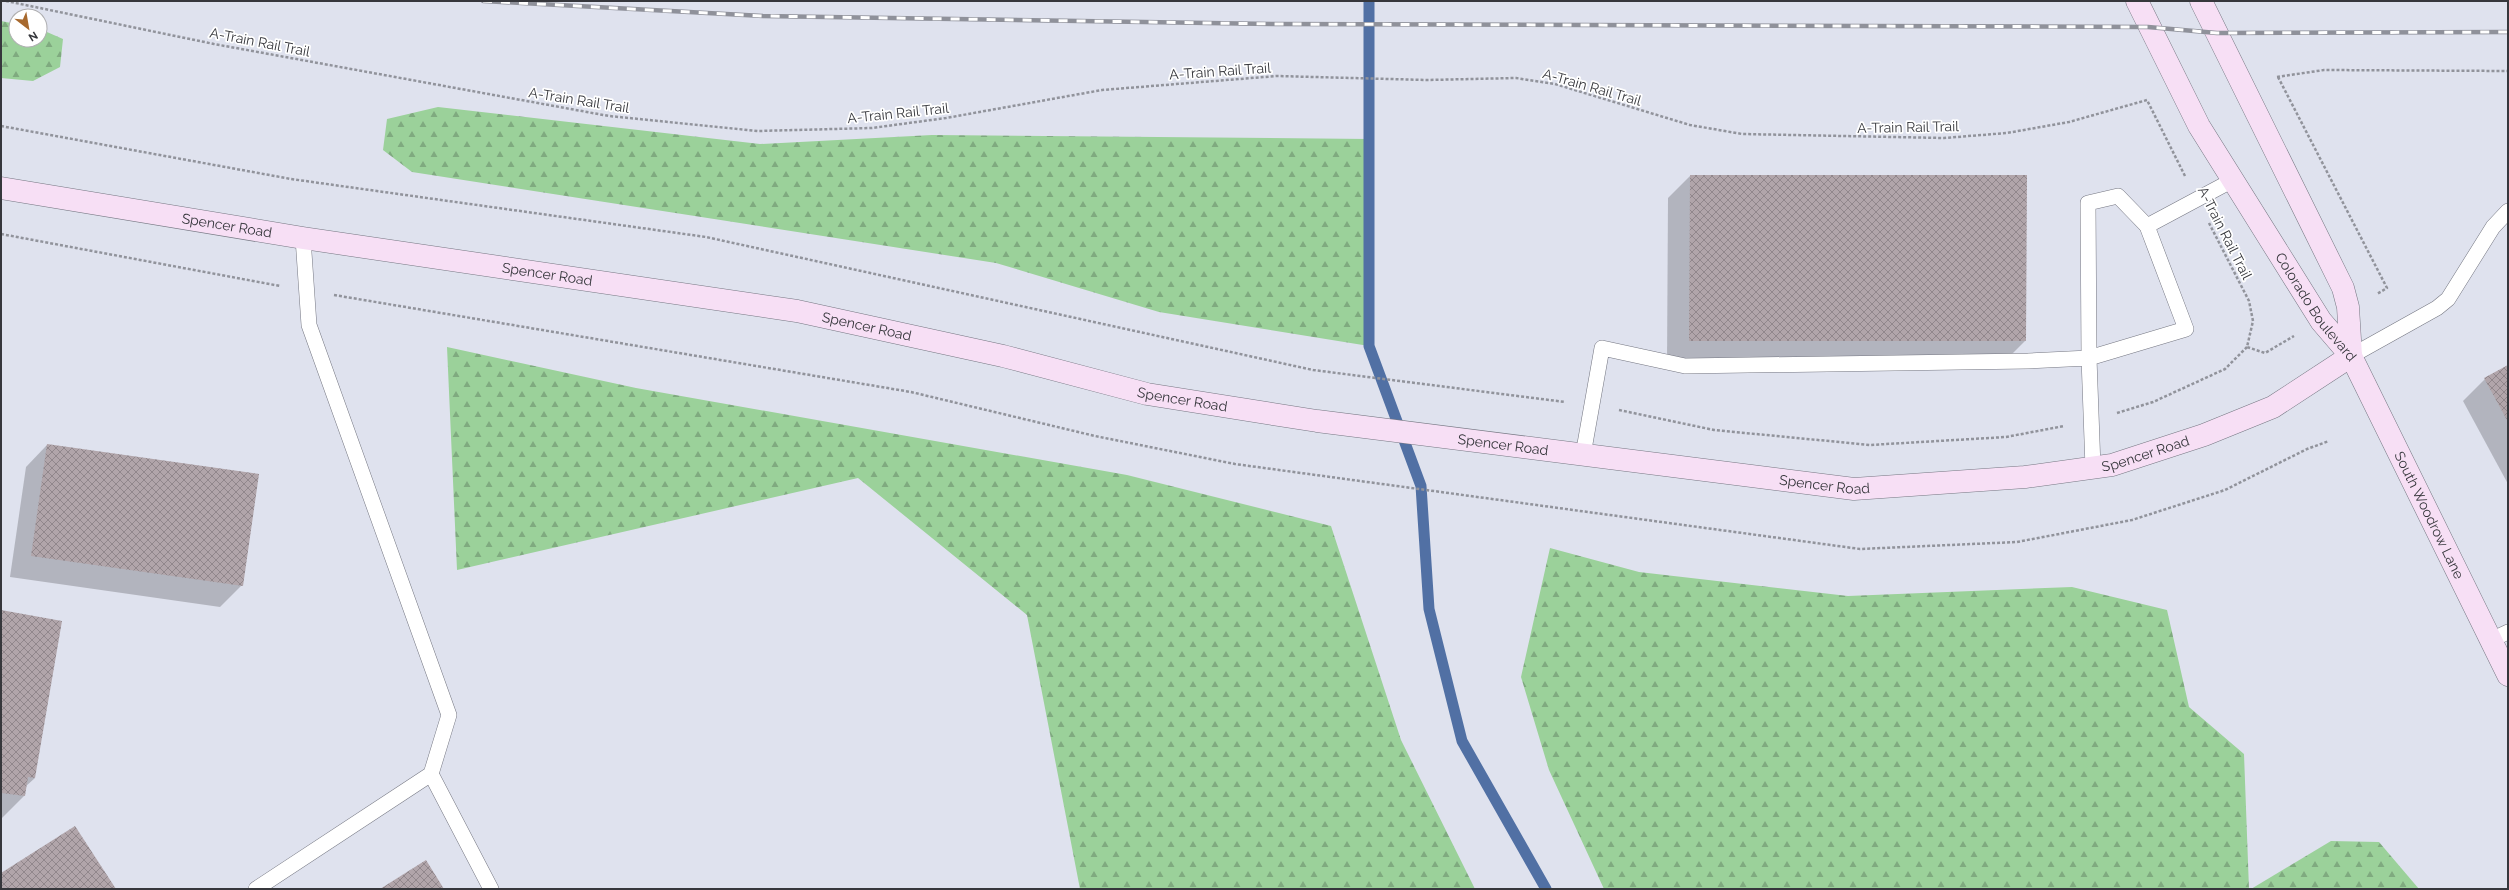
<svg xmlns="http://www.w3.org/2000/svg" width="2509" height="890" font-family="Raleway,sans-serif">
<defs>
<pattern id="forest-firs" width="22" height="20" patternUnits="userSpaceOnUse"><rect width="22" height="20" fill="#9bd19a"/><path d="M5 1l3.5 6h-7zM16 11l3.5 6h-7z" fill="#7faa7f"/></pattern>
<pattern id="building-cross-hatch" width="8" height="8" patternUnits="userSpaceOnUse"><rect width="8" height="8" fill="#b1a5aa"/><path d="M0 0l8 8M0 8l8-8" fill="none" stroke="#91878c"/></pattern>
</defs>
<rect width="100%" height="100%" fill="#dfe2ee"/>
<g fill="url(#forest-firs)">
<polygon points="1,21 16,24 16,40 40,40 40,29 63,39 60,67 33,81 1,78"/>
<polygon points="438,107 760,144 932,135 1369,139 1369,346 1159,312 996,263 412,172 383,150 387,119"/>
<polygon points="447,347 636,388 1127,475 1331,526 1401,740 1475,889 1080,889 1027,615 858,478 457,570"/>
<polygon points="1550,548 1639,572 1848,596 2072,587 2167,610 2189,707 2244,754 2249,889 1604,889 1549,770 1521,677"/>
<polygon points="2331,841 2379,842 2419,889 2251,889"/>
</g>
<g fill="#0003">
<polygon points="1690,176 2025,341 2003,363 1667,362 1668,198"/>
<polygon points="2508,366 2508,484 2463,401 2485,379"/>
<polygon points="47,445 242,585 220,607 10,577 26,467"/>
<polygon points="1,611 35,778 25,787 24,796 2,818"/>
</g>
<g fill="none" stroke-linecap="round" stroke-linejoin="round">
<polyline stroke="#5170a4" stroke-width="11" points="1369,1 1369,346 1421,486 1429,609 1462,741 1546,889"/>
</g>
<g fill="url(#building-cross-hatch)">
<polygon points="1690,175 2027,175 2026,341 1689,341"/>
<polygon points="2508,365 2508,422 2484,378"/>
<polygon points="47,444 259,474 243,586 31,556"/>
<polygon points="1,610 62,621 35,778 28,777 25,796 1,793"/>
<polygon points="75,826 116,889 1,889 1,873"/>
<polygon points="426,860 444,889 380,889"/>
</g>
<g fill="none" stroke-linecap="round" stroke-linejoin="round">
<g stroke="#757782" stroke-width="16">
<g id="lane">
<polyline points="2147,226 2233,180"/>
<polyline points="2351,356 2437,308 2448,299 2493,227 2508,211"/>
<polyline points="1583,455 1602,348 1685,366 2028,361 2089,358 2186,329 2147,226 2118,196 2088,203 2089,358 2093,468"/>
<polyline points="2491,640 2508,632"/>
<polyline points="431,774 491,889"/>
<polyline points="256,889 431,774 449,715 309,325 303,238"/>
</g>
</g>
<g stroke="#757782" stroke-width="23">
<g id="secondary">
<path id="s1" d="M2137 1 2199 126 2321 321 2351 356 2508 675"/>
<polyline points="2201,1 2343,288 2348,307 2351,356"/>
<path id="s2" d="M1 188 303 238 797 311 1003 356 1147 394 1317 421 1854 489 2025 477 2112 465 2204 435 2273 407 2351 356"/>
</g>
</g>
<g stroke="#91939b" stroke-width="2.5" stroke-dasharray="3 2" stroke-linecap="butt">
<polyline points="6,1 214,44 609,116 758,131 872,128 946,118 1102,90 1277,76 1427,80 1516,78 1555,84 1690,125 1742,134 1944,138 2007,133 2069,122 2147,100 2185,176"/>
<polyline points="2277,77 2324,70 2508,71"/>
<polyline points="2278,77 2387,288 2377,294"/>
<polyline points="1,126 291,179 706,237 1313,370 1565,402"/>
<polyline points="2209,223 2249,301 2253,321 2247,347 2265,353 2294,336"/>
<polyline points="1,234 280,286"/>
<polyline points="334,295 911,392 1095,436 1235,464 1860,549 2017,542 2132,520 2225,490 2307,449 2329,441"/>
<polyline points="1619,410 1714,430 1870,445 2006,437 2064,426"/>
<polyline points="2117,413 2153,402 2225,369 2247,347"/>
</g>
<use href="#lane" stroke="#fff" stroke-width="15"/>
<use href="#secondary" stroke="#f7dff5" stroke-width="22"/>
<g stroke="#8f919a" stroke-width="4.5">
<polyline id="rail" points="483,1 763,16 1274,24 2148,27 2217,33 2508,32"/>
</g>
<use href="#rail" stroke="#fff" stroke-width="3" stroke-dasharray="9" stroke-linecap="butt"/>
</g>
<g text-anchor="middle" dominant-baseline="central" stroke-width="3.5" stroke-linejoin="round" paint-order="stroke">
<g font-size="14" fill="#36373c" stroke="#fff">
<text transform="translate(260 42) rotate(11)">A-Train Rail Trail</text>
<text transform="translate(1220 71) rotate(-4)">A-Train Rail Trail</text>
<text transform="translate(1592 87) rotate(16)">A-Train Rail Trail</text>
<text transform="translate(579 100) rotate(9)">A-Train Rail Trail</text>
<text transform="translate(898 113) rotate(-6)">A-Train Rail Trail</text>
<text transform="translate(1908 127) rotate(-1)">A-Train Rail Trail</text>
<text stroke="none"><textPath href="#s2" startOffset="229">Spencer Road</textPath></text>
<text transform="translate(2225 233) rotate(63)">A-Train Rail Trail</text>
<text stroke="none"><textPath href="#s2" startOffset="553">Spencer Road</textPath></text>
<text stroke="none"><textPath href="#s1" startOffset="355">Colorado Boulevard</textPath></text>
<text stroke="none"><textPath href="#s2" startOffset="877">Spencer Road</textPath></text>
<text stroke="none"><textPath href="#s2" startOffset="1201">Spencer Road</textPath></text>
<text stroke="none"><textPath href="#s2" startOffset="1525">Spencer Road</textPath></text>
<text stroke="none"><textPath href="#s2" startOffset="2173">Spencer Road</textPath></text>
<text stroke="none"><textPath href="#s2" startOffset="1849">Spencer Road</textPath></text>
<text stroke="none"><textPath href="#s1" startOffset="593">South Woodrow Lane</textPath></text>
</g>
</g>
<rect width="2509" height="890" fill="none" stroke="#36373c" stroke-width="4"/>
<g transform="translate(28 28) rotate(149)"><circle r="19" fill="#ffffff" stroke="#afafb1"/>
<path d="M0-3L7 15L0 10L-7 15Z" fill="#a7692e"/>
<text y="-6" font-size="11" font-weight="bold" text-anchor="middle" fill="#36373c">N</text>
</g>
</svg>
